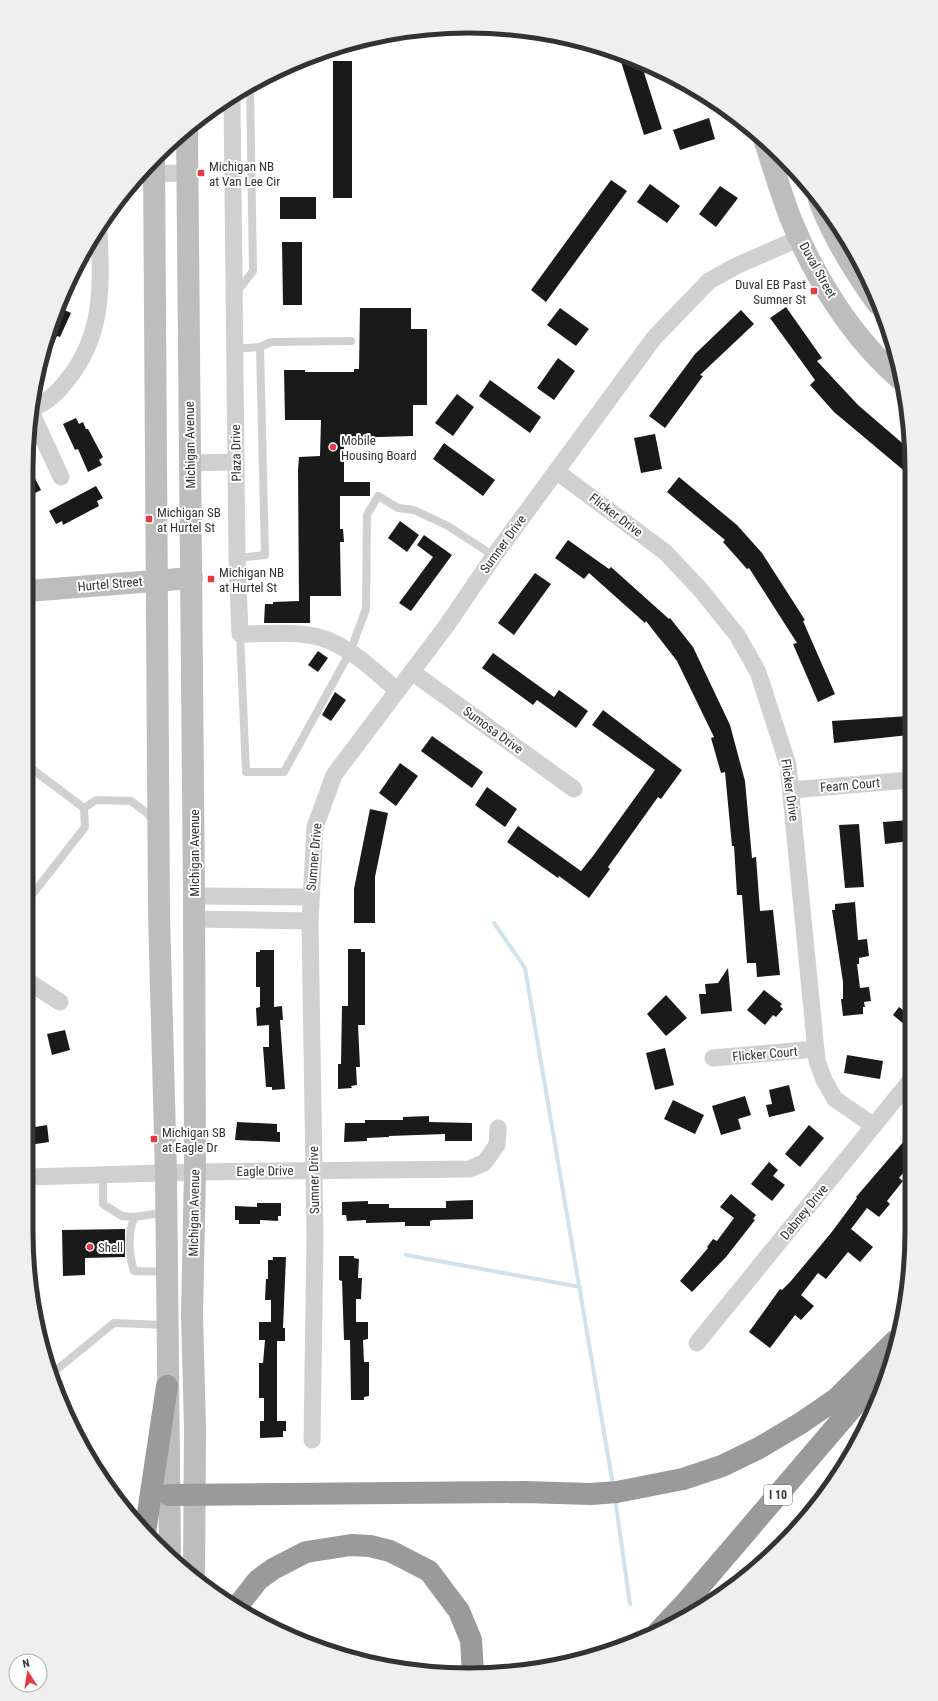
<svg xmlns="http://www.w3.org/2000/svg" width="938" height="1701" font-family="'Roboto Condensed',sans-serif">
<rect width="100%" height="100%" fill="#fff"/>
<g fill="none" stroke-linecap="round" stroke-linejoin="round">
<g stroke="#cfe2ee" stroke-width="4">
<polyline points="494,923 525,968 613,1485"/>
<polyline points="406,1255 580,1287"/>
<polyline points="615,1498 630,1604"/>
</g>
</g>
<g fill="#1a1a1a">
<polygon points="618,52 641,63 662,129 644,135"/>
<rect x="333" y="61" width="19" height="137"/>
<polygon points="709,118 715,139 680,150 673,130"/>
<polygon points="611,180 627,191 546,302 531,290"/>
<polygon points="650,184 680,206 667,223 637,202"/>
<polygon points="720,186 738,198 716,227 699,214"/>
<rect x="280" y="197" width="36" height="22"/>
<polygon points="282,242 302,242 302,305 283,305"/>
<polygon points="58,307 71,313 60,337 57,336 48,356 44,354 49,327"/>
<polygon points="786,307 822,358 817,361 858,405 908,448 908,474 834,412 810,385 815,380 770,318"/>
<polygon points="360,308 411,308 411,329 427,329 427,405 413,405 413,436 344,438 344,482 370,482 370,496 340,496 340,529 343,529 344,542 340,542 341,596 310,596 310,623 264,623 265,604 273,604 273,602 299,601 298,470 299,457 320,456 321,420 285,420 284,370 305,370 305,372 354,372 354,369 359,369"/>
<polygon points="560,308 589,329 576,346 547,325"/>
<polygon points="741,310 754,324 700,375 703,376 665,428 649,416 695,354"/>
<polygon points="558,358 575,371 554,400 537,388"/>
<polygon points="490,380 541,417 530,433 479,396"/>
<polygon points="457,394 474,407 453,436 435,423"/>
<polygon points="76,418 79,424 83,422 86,429 88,429 103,457 99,460 102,465 88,472 78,449 75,450 63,424"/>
<polygon points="655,434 662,469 641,473 634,438"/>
<polygon points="444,443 495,480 483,496 433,459"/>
<polygon points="27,463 41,490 27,497"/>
<polygon points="679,477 737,525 762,553 805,620 803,621 835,694 818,702 793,644 797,643 749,568 747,569 723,542 725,540 667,492"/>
<polygon points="96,486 103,498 97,501 99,506 63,525 62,521 56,524 49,511"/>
<polygon points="400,521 419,535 407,552 388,538"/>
<polygon points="424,535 452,555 411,611 399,603 433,557 417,545"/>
<polygon points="568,540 609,569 611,567 669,619 670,618 693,647 730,725 745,781 752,858 756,857 760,911 773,910 780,975 757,977 756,963 747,963 742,895 737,895 734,846 732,846 725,772 721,773 711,738 714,737 677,661 646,621 645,623 589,573 584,579 555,558"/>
<polygon points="535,573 551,584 514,635 498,623"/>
<polygon points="318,651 328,658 318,672 308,665"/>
<polygon points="493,653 554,697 559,690 588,711 576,728 537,700 533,705 482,668"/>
<polygon points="335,692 346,700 331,721 322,715"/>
<polygon points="603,710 682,770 661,799 658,797 608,867 610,869 589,898 559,876 558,878 507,842 518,826 581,871 593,856 655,770 592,725"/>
<polygon points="909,716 909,735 834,743 832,721"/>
<polygon points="432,736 483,772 472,788 421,751"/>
<polygon points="400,763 418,776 396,806 379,793"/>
<polygon points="487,787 517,809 505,827 475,805"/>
<polygon points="370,809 388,813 375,877 375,923 354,923 354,889"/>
<polygon points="910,820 910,841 885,844 883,822"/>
<polygon points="859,824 864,887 845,888 839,825"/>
<polygon points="855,902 858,940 867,939 869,956 859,958 859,964 857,964 860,988 869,987 871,1001 864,1002 865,1007 863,1007 863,1014 843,1016 841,999 843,999 843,982 832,910 835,910 835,904"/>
<polygon points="348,949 361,949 361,952 365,952 365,1025 358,1025 360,1067 356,1067 357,1085 351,1086 352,1088 338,1089 338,1064 341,1064 342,1006 348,1006"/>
<polygon points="260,950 274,950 274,1007 282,1006 283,1020 280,1020 285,1089 272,1090 272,1087 266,1087 263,1047 269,1047 269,1025 257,1026 256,1008 260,1007 260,987 256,987 256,952 260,952"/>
<polygon points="728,968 732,1011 701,1014 699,994 706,994 705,984 718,983"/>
<polygon points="764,990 782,1004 780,1006 783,1009 776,1017 773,1015 765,1025 747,1010"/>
<polygon points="666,995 687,1018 666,1036 647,1014"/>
<polygon points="910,1001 910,1029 893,1015 899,1007 903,1010"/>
<polygon points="65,1030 70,1050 52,1055 47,1034"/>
<polygon points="665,1048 674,1085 655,1090 646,1053"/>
<polygon points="847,1055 883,1061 880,1079 844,1073"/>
<polygon points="789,1085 795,1111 769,1117 766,1105 772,1104 769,1090"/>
<polygon points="745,1096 751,1115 738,1119 741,1129 721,1135 712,1106"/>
<polygon points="673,1100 704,1115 695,1134 664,1119"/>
<polygon points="429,1116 429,1122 472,1123 472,1141 445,1141 445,1134 389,1136 389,1137 367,1138 367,1141 344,1142 345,1123 365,1123 365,1120 403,1120 403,1117"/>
<polygon points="237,1122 277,1124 277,1132 280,1132 280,1142 235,1140"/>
<polygon points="47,1125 49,1142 29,1145 29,1128"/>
<polygon points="809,1125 824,1138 800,1167 785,1154"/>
<polygon points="911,1133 911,1163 899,1178 903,1181 887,1201 890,1204 879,1217 867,1208 851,1229 873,1247 860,1262 848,1252 826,1279 818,1273 801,1295 814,1306 801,1320 795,1315 770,1348 749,1332 780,1289 782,1290 791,1281 831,1233 857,1198 856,1197"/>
<polygon points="769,1162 778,1170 773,1176 785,1185 772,1201 751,1184"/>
<polygon points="731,1194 756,1215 753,1219 755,1220 726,1257 692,1292 680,1281 708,1248 707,1247 713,1239 717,1241 734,1218 720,1207"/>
<polygon points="473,1200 473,1219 433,1220 430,1221 430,1226 405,1226 405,1222 366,1223 366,1220 347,1221 346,1215 342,1215 342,1202 368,1201 368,1204 389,1204 389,1208 446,1208 446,1201"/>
<polygon points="257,1203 281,1203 281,1216 278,1216 278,1221 260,1220 260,1224 239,1224 239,1220 235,1220 235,1206 257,1207"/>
<polygon points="125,1229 125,1257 85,1258 85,1275 63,1276 62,1230"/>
<polygon points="339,1256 354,1256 354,1258 359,1259 358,1278 362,1278 361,1299 356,1299 356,1322 368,1322 368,1339 363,1340 364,1362 369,1362 369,1396 364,1397 364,1400 351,1400 350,1340 344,1340 342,1281 339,1280"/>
<polygon points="273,1257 286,1257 283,1328 285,1328 285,1341 277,1341 277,1421 286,1421 286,1431 283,1431 283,1437 260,1438 260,1421 264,1421 264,1398 259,1398 259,1363 263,1363 265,1340 259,1340 259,1322 271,1322 271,1300 265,1300 266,1279 268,1279 268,1260 273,1260"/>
</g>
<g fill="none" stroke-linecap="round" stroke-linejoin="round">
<g stroke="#d0d0d0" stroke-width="8">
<polyline points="236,293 253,271 250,86"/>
<polyline points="235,349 260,347 271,342 351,341"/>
<polyline points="237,558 265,555 260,347"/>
<polyline points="240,634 246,772 284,772 350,652 366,609 367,515 378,496 398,508 414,510 448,526 494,556"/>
<polyline points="28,766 84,808"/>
<polyline points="28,900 85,827 84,808 96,800 131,801 147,813 154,822"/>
<polyline points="103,1174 103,1204 122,1216 135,1217"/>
<path d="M166 1272 134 1271C129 1256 127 1231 135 1217L166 1212"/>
<polyline points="50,1375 114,1323 166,1325"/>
</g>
<g stroke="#d0d0d0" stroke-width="17">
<path d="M232 98 237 558 240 634C267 634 300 630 325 639 353 649 375 672 397 690"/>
<polyline points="139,174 187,173"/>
<path d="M33 408C47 403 59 391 68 379 105 333 101 283 99 228"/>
<polyline points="32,414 61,477"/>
<polyline points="191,463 236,462"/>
<polyline points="556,471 665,552 700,589 737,635 758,672 788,765 817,1061 824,1080 835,1099 874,1126"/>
<polyline points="412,672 574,789"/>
<polyline points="791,790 909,780"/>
<polyline points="194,896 311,897"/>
<polyline points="194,919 310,921"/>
<polyline points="29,982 60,1002"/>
<polyline points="713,1058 816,1049"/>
<polyline points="29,1177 195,1172 469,1169 484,1163 497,1145 498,1128"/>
<polyline points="697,1343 910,1081"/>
<polyline points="312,1440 315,1236 310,921 315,827 334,775 447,625 494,556 654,338 709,281 736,266 800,238"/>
</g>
<g stroke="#bdbdbd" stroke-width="22">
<polyline points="187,129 194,896 195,1172 192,1316 195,1428 194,1577"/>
<path d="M765 142C773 167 781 193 790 217 814 277 852 338 901 380"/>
<polyline points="154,160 159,913 166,1173 170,1557"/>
<path d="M819 200C833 237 854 271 877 303"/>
<polyline points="27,591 192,578"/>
</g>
<g stroke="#9a9a9a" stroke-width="22">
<polyline points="169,1495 524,1492 591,1494 617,1492 683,1479 722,1466 759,1448 801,1423 836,1399 895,1341"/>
<polyline points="145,1533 167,1386"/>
<polyline points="236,1608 258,1580 273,1569 306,1552 351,1545 370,1546 390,1551 429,1571 459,1611 471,1640 473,1673"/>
<polyline points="658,1632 688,1600 858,1401 881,1370"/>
</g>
</g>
<g fill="#e63946" stroke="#fff" stroke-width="1.5">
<rect x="197" y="169" width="8" height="8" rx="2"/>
<rect x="810" y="287" width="8" height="8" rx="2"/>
<circle cx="333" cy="447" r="4"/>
<rect x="145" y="515" width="8" height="8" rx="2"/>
<rect x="207" y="575" width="8" height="8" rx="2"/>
<rect x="150" y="1135" width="8" height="8" rx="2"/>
<circle cx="90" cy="1247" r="4"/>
</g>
<g text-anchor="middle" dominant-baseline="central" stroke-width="4" stroke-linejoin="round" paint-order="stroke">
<rect fill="#fff" stroke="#707070" stroke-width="1" x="764" y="1485" width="28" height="20" rx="3"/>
<g font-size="12" font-weight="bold" fill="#333">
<text x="778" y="1495">I 10</text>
</g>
<g font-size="13" fill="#333" stroke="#fff" text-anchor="start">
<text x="209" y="166">Michigan NB<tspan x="209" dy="15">at Van Lee Cir</tspan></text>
<text x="806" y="284" text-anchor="end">Duval EB Past<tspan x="806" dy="15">Sumner St</tspan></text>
<text x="341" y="440">Mobile<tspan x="341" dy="15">Housing Board</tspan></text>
<text x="157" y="512">Michigan SB<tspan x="157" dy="15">at Hurtel St</tspan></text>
<text x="219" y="572">Michigan NB<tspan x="219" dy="15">at Hurtel St</tspan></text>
<text x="162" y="1132">Michigan SB<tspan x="162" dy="15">at Eagle Dr</tspan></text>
<text x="98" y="1247">Shell</text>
</g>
<g font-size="13" fill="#333" stroke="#fff">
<text transform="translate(818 270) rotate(61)">Duval Street</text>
<text transform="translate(190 445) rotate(-91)">Michigan Avenue</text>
<text transform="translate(236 453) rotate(-91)">Plaza Drive</text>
<text transform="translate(616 515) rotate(37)">Flicker Drive</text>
<text transform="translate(503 544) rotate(-54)">Sumner Drive</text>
<text transform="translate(110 584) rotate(-5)">Hurtel Street</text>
<text transform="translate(493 730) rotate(36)">Sumosa Drive</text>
<text transform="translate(850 785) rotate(-5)">Fearn Court</text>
<text transform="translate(790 790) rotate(82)">Flicker Drive</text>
<text transform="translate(194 853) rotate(-90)">Michigan Avenue</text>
<text transform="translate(314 857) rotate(-85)">Sumner Drive</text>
<text transform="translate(765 1054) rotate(-5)">Flicker Court</text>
<text transform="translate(265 1171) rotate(-1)">Eagle Drive</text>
<text transform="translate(314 1180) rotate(-91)">Sumner Drive</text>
<text transform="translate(804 1212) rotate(-51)">Dabney Drive</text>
<text transform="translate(194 1213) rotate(-89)">Michigan Avenue</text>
</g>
</g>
<path d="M0 0H938V1701H0ZM469 33H469A436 436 0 0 1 905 469V1232A436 436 0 0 1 469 1668H469A436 436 0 0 1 33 1232V469A436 436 0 0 1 469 33Z" fill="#efefef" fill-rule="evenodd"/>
<path fill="none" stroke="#333" stroke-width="5" d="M469 33H469A436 436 0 0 1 905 469V1232A436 436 0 0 1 469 1668H469A436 436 0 0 1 33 1232V469A436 436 0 0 1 469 33Z"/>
<g transform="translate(28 1673) rotate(348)"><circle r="19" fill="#ffffff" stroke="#adadad"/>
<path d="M0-3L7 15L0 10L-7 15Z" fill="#e63946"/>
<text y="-6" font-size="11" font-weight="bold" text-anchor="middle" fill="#333333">N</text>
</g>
</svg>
